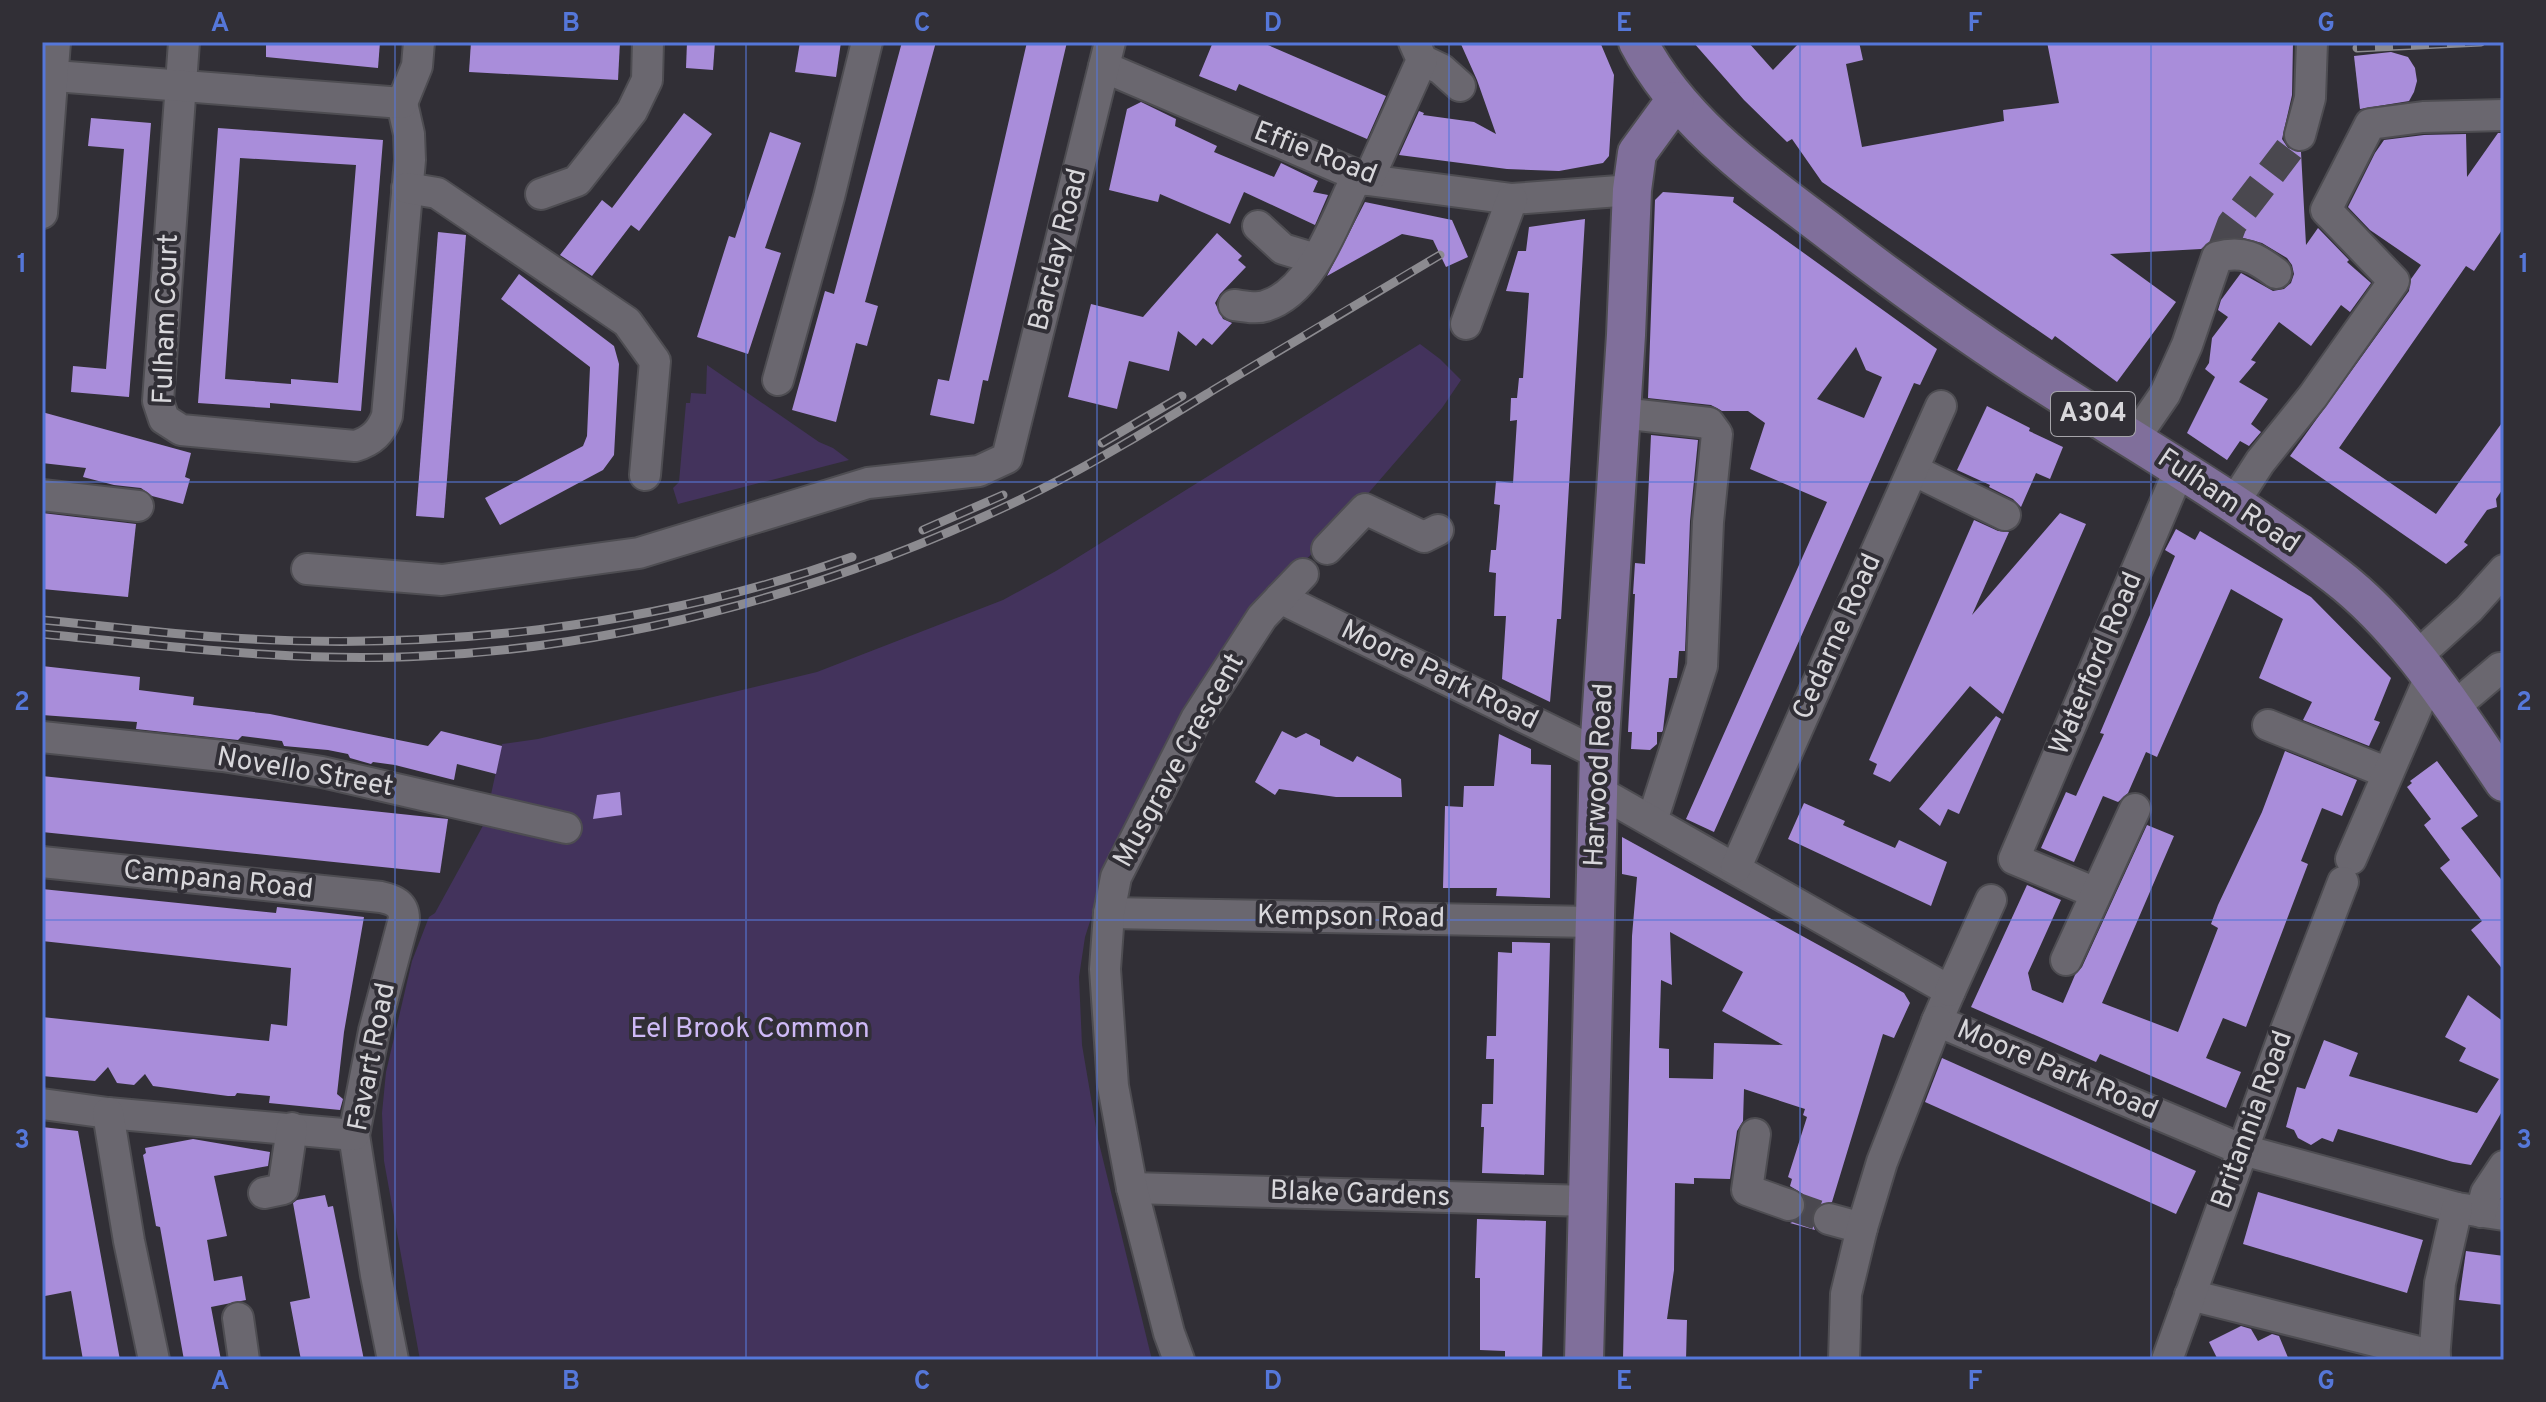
<svg xmlns="http://www.w3.org/2000/svg" width="2546" height="1402" font-family="Overpass,sans-serif">
<rect width="100%" height="100%" fill="#312f36"/>
<g fill="#43335c">
<polygon points="1420,344 1440,359 1461,380 1442,408 1333,534 1248,614 1196,692 1107,871 1095,906 1085,937 1079,977 1082,1045 1098,1139 1152,1360 420,1360 384,1161 382,1113 386,1072 412,961 429,917 435,913 485,822 502,744 538,739 817,672 1003,600 1056,571"/>
<polygon points="707,365 819,442 833,448 849,460 678,504 673,488 679,482 686,403 690,403 691,393 706,394"/>
</g>
<g fill="#a98dda" fill-rule="evenodd">
<polygon points="266,42 380,42 378,68 266,57"/>
<polygon points="471,42 620,42 618,80 469,72"/>
<polygon points="687,42 715,42 713,70 686,68"/>
<polygon points="800,42 841,42 836,77 795,72"/>
<polygon points="902,42 936,42 865,302 878,306 867,346 856,343 836,422 792,410 825,291 834,294"/>
<polygon points="1027,42 1067,42 988,381 983,380 974,424 930,415 938,379 949,381"/>
<polygon points="1213,42 1261,42 1386,96 1367,139 1239,84 1236,91 1199,76"/>
<polygon points="1460,42 1600,42 1614,75 1609,156 1603,163 1559,171 1507,169 1399,155 1419,111 1424,113 1423,115 1474,122 1496,134 1477,80"/>
<polygon points="1693,42 1748,42 1773,70 1800,42 1859,42 1863,60 1846,64 1862,147 2004,121 2003,110 2059,103 2047,42 2293,42 2292,95 2282,139 2288,148 2301,152 2306,245 2318,228 2349,260 2347,262 2371,283 2350,312 2341,305 2311,346 2279,322 2251,360 2256,362 2239,382 2268,399 2251,424 2261,432 2249,446 2240,441 2227,460 2187,433 2215,377 2205,369 2209,363 2212,338 2228,317 2218,310 2221,300 2241,273 2273,291 2284,289 2291,283 2294,274 2292,265 2287,258 2262,243 2236,236 2213,240 2201,249 2110,254 2176,302 2117,382 2055,336 2052,340 1822,182 1792,139 1787,142 1744,100"/>
<polygon points="2391,52 2408,57 2415,68 2417,81 2414,92 2409,101 2360,109 2354,56"/>
<polygon points="1141,102 1176,119 1175,126 1217,146 1214,152 1274,177 1281,163 1318,181 1313,192 1328,195 1315,225 1244,192 1230,224 1160,194 1158,202 1109,190 1127,109"/>
<polygon points="684,113 712,134 639,231 631,225 592,276 560,255 602,200 612,208"/>
<polygon points="91,118 151,123 129,397 71,392 73,366 106,369 124,149 88,146"/>
<path d="M218 128 383 140 361 411 270 403V408L198 403ZM240 158 356 165 338 383 291 379V384L225 379Z"/>
<polygon points="770,132 801,143 765,248 781,253 748,354 697,337 729,236 735,238"/>
<polygon points="2498,133 2504,133 2504,227 2474,271 2466,266 2339,448 2436,514 2504,420 2504,487 2496,499 2497,507 2487,510 2464,542 2468,545 2446,564 2290,456 2409,291 2411,279 2421,265 2370,230 2348,207 2375,153 2384,140 2424,135 2466,134 2467,177"/>
<path d="M1663 192 1734 197 1733 202 1937 349 1920 385 1914 383 1714 832 1686 819 1827 502 1750 469 1765 423 1748 411H1722L1711 405 1648 398 1655 200ZM1856 347 1866 370 1882 377 1864 418 1817 399Z"/>
<polygon points="1365,202 1452,220 1468,257 1446,267 1433,240 1402,234 1327,276"/>
<polygon points="1585,219 1561,619 1557,619 1550,702 1502,679 1506,616 1494,616 1496,573 1489,572 1491,550 1496,550 1500,505 1494,504 1496,481 1513,483 1517,420 1510,421 1511,398 1517,398 1519,378 1523,378 1529,293 1506,291 1518,251 1526,251 1529,227"/>
<polygon points="438,232 466,235 444,518 416,516"/>
<polygon points="1217,233 1242,256 1238,260 1246,267 1220,294 1215,303 1223,319 1232,323 1212,345 1203,338 1196,346 1178,331 1169,371 1129,361 1117,409 1068,397 1091,304 1143,317"/>
<polygon points="519,274 614,346 619,364 614,455 603,470 500,525 485,498 583,446 587,436 590,367 501,299"/>
<polygon points="1987,406 2030,428 2029,431 2063,447 2050,479 2036,473 2021,507 2013,499 1989,487 1990,485 1957,470"/>
<polygon points="42,412 191,453 185,477 190,479 183,504 152,496 141,488 114,485 83,477 86,468 42,463"/>
<polygon points="1651,435 1698,440 1690,521 1685,651 1679,651 1677,678 1669,678 1663,730 1662,732 1657,732 1657,744 1650,750 1631,749 1632,732 1628,732 1635,594 1633,594 1635,563 1645,564"/>
<polygon points="42,513 136,524 128,597 42,589"/>
<polygon points="2060,513 2086,524 2003,714 1970,686 1890,782 1873,774 1877,764 1869,760 1974,520 1998,531 2009,532 1972,615"/>
<polygon points="2176,529 2195,540 2200,531 2311,597 2391,678 2374,720 2380,722 2369,746 2303,720 2312,702 2259,678 2283,619 2231,589 2157,757 2146,752 2128,793 2118,802 2103,796 2074,862 2041,848 2066,792 2076,796 2104,734 2100,733 2175,556 2165,550"/>
<polygon points="42,666 140,677 139,690 194,697 193,705 270,714 428,746 441,731 502,746 496,774 457,764 454,780 395,765 373,762 371,764 350,758 348,754 328,750 284,746 282,741 242,736 238,740 136,729 137,722 42,715"/>
<polygon points="1996,716 2001,719 1959,814 1948,809 1940,826 1919,809"/>
<polygon points="1282,731 1296,738 1306,733 1320,740 1320,745 1353,762 1357,756 1401,779 1402,797 1336,797 1279,789 1275,795 1255,782"/>
<polygon points="1499,734 1531,749 1531,764 1551,765 1550,898 1496,896 1497,888 1443,888 1445,806 1463,807 1464,786 1494,786"/>
<polygon points="2285,751 2357,780 2342,816 2322,808 2301,861 2308,864 2246,1027 2223,1018 2206,1058 2241,1072 2226,1108 2100,1054 2096,1062 1971,1007 2027,885 2061,900 2028,973 2032,990 2063,1003 2075,975 2082,967 2147,825 2174,836 2102,1003 2178,1032 2218,928 2211,924 2218,905 2262,812"/>
<polygon points="2437,761 2478,816 2461,828 2504,883 2504,971 2471,930 2482,921 2440,868 2450,860 2424,825 2431,819 2407,787 2412,783 2410,781"/>
<polygon points="42,776 448,819 440,873 42,832"/>
<polygon points="620,792 622,815 593,819 597,795"/>
<polygon points="1804,803 1845,821 1843,825 1895,848 1899,840 1947,862 1931,906 1788,839"/>
<path d="M1622 837 1857 966 1904 993 1910 1003 1894 1038 1883 1034 1832 1202 1817 1206 1812 1214V1223L1815 1230 1790 1223 1800 1219 1806 1210 1807 1203 1803 1194 1790 1186 1792 1179 1788 1177 1807 1117 1803 1115 1805 1109 1744 1089 1743 1121 1737 1131 1730 1179 1694 1178V1184L1675 1183 1674 1270 1667 1319 1687 1320 1686 1360H1623L1632 936 1637 877 1622 874ZM1670 932 1743 972 1722 1011 1783 1045 1714 1043 1713 1079 1669 1078V1049L1659 1048 1661 980 1672 985Z"/>
<polygon points="42,889 276,913 277,907 364,917 344,1032 337,1094 343,1099 340,1110 269,1103 270,1096 237,1093 235,1096 228,1096 153,1086 145,1074 134,1085 117,1083 108,1067 95,1081 42,1076 42,1017 269,1041 271,1024 287,1026 291,968 42,941"/>
<polygon points="1512,942 1550,943 1544,1175 1482,1173 1484,1127 1481,1127 1482,1104 1493,1104 1494,1059 1486,1059 1487,1036 1496,1036 1498,952 1512,953"/>
<polygon points="2468,995 2504,1022 2504,1108 2471,1165 2453,1162 2338,1129 2333,1142 2322,1138 2311,1145 2298,1138 2294,1130 2286,1127 2297,1087 2305,1089 2324,1040 2358,1053 2349,1076 2477,1113 2499,1079 2459,1061 2466,1048 2445,1037"/>
<polygon points="1942,1058 2196,1171 2176,1214 1925,1102"/>
<polygon points="42,1127 78,1131 120,1360 83,1360 71,1291 45,1296 42,1280"/>
<polygon points="193,1139 270,1152 268,1166 214,1176 227,1236 207,1240 214,1281 242,1276 246,1300 211,1307 221,1360 184,1360 160,1227 156,1226 143,1155 146,1153 145,1148"/>
<polygon points="2258,1192 2423,1240 2407,1293 2243,1244"/>
<polygon points="325,1195 328,1207 333,1206 364,1360 301,1360 290,1302 310,1298 293,1203 297,1200"/>
<polygon points="1477,1219 1546,1221 1542,1360 1505,1360 1505,1351 1480,1350 1480,1278 1475,1278"/>
<polygon points="2466,1251 2504,1256 2504,1305 2459,1300"/>
<polygon points="2241,1326 2251,1329 2258,1341 2272,1334 2279,1336 2289,1360 2218,1360 2209,1342"/>
</g>
<g fill="none" stroke-linecap="round" stroke-linejoin="round">
<g stroke="#4a484f" stroke-width="30" stroke-dasharray="30 15" stroke-linecap="butt">
<polyline points="2223,248 2232,224 2300,135"/>
<polyline points="1789,1205 1829,1219"/>
</g>
<g stroke="#4e4d52" stroke-width="34">
<g id="minor">
<path d="M184 42 158 401 164 419 181 430 355 446C372 441 381 432 387 416L410 160 409 134 402 103"/>
<polyline points="1422,60 1441,69 1460,86"/>
<polyline points="1104,67 1368,180 1512,199 1632,190"/>
<polyline points="42,75 402,103 417,66 419,42"/>
<polyline points="2300,135 2310,98 2312,42"/>
<polyline points="1368,180 1422,60 1414,42"/>
<polyline points="407,188 437,193 627,322 655,361 645,475"/>
<polyline points="541,194 577,181 632,111 647,80 648,42"/>
<polyline points="42,213 55,42"/>
<polyline points="1258,226 1283,249 1316,259"/>
<path d="M1234 305C1243 306 1256 309 1265 306 1313 292 1336 218 1357 176"/>
<polyline points="1466,324 1512,199"/>
<polyline points="778,380 829,197 867,42"/>
<polyline points="1621,413 1709,423 1717,434 1708,522 1702,666 1652,821"/>
<path d="M2134 439 2165 394 2187 345 2217 257C2243 250 2256 258 2276 273"/>
<polyline points="1913,470 2005,515"/>
<polyline points="42,495 138,506"/>
<polyline points="2233,504 2260,462 2313,396 2394,281 2326,210 2370,124 2423,117 2504,115"/>
<polyline points="1327,549 1365,509 1424,537 1438,530"/>
<polyline points="307,569 442,580 639,553 868,483 979,471 1007,458 1110,42"/>
<polyline points="1280,598 1599,754"/>
<polyline points="2415,658 2469,609 2504,570"/>
<polyline points="2454,707 2500,668"/>
<polyline points="2268,725 2388,773"/>
<polyline points="42,737 223,756 322,772 566,828"/>
<polyline points="1598,791 1950,991 1937,1021 2243,1150 2457,1208 2504,1215"/>
<polyline points="2351,859 2430,677"/>
<path d="M42 862 381 897C394 900 404 904 404 919L374 1031 354 1135 376 1275 393 1360"/>
<polyline points="1736,867 1941,406"/>
<polyline points="2096,893 2014,859 2180,468"/>
<polyline points="1109,913 1593,922"/>
<polyline points="2066,960 2135,809"/>
<polyline points="1950,991 1991,900"/>
<polyline points="42,1104 108,1113 354,1135"/>
<polyline points="108,1113 129,1241 154,1360"/>
<polyline points="1755,1134 1747,1190 1789,1205"/>
<polyline points="1132,1188 1589,1201"/>
<polyline points="264,1193 283,1189 292,1128"/>
<polyline points="2481,1212 2486,1193 2504,1166"/>
<polyline points="1829,1219 1862,1228"/>
<polyline points="2190,1295 2435,1356"/>
<polyline points="238,1318 244,1360"/>
<polyline points="1179,1360 1169,1333 1132,1188 1113,1086 1105,969 1109,913 1116,877 1196,719 1262,617 1303,574"/>
<polyline points="1844,1360 1846,1294 1862,1228 1882,1162 1937,1021"/>
<polyline points="2167,1360 2284,1035 2343,882"/>
<polyline points="2434,1360 2440,1283 2457,1208"/>
</g>
</g>
<g stroke="#4e4d52" stroke-width="42">
<g id="major">
<path d="M1638 42C1680 122 1755 175 1825 228 1892 280 1961 330 2032 376 2134 442 2240 502 2336 576 2405 629 2455 710 2504 782"/>
<polyline points="1584,1360 1599,754 1626,335 1632,190 1637,153 1675,101"/>
</g>
</g>
<use href="#minor" stroke="#6a676f" stroke-width="30"/>
<use href="#major" stroke="#806f9b" stroke-width="38"/>
<g stroke="#8c8b90" stroke-width="9">
<g id="rail">
<polyline points="2357,48 2481,42"/>
<polyline points="1102,443 1182,396"/>
<polyline points="923,530 1003,495"/>
<path d="M42 620C100 625 159 633 217 637 430 652 650 629 852 557"/>
<path d="M42 634C168 646 296 663 423 656 637 646 849 585 1040 490 1100 460 1158 424 1215 389 1290 344 1365 299 1440 255"/>
</g>
</g>
<use href="#rail" stroke="#312f36" stroke-width="6" stroke-dasharray="18" stroke-linecap="butt"/>
</g>
<path fill="none" stroke="#5577d9" stroke-width="2" stroke-opacity="0.55" d="M395 42V1360M746 42V1360M1097 42V1360M1449 42V1360M1800 42V1360M2151 42V1360M42 482H2504M42 920H2504"/>
<g text-anchor="middle" dominant-baseline="central" stroke-width="8" stroke-linejoin="round" paint-order="stroke">
<rect fill="#312f36" stroke="#a6a5aa" stroke-width="2" x="2051" y="392" width="84" height="44" rx="6"/>
<g font-size="26" font-weight="bold" fill="#d8d7db">
<text x="2093" y="414">A304</text>
</g>
<g font-size="28" fill="#d8d7db" stroke="#312f36">
<text transform="translate(1315 154) rotate(21)">Effie Road</text>
<text transform="translate(1059 250) rotate(-76)">Barclay Road</text>
<text transform="translate(167 319) rotate(-88)">Fulham Court</text>
<text transform="translate(2228 502) rotate(34)">Fulham Road</text>
<text transform="translate(1838 637) rotate(-66)">Cedarne Road</text>
<text transform="translate(2097 664) rotate(-67)">Waterford Road</text>
<text transform="translate(1439 676) rotate(26)">Moore Park Road</text>
<text transform="translate(1180 761) rotate(-61)">Musgrave Crescent</text>
<text transform="translate(305 773) rotate(10)">Novello Street</text>
<text transform="translate(1600 775) rotate(-87)">Harwood Road</text>
<text transform="translate(218 881) rotate(6)">Campana Road</text>
<text transform="translate(1351 918) rotate(1)">Kempson Road</text>
<text transform="translate(373 1057) rotate(-79)">Favart Road</text>
<text transform="translate(2057 1071) rotate(23)">Moore Park Road</text>
<text transform="translate(2253 1120) rotate(-70)">Britannia Road</text>
<text transform="translate(1360 1195) rotate(2)">Blake Gardens</text>
</g>
<g font-size="28" fill="#ceb9f6" stroke="#312f36">
<text x="750" y="1030">Eel Brook Common</text>
</g>
</g>
<rect width="2546" height="1402" fill="none" stroke="#312f36" stroke-width="88"/>
<rect x="44" y="44" width="2458" height="1314" fill="none" stroke="#5577d9" stroke-width="3"/>
<g font-size="26" text-anchor="middle" font-weight="bold" fill="#5577d9">
<text x="220" y="31">A</text>
<text x="571" y="31">B</text>
<text x="922" y="31">C</text>
<text x="1273" y="31">D</text>
<text x="1624" y="31">E</text>
<text x="1975" y="31">F</text>
<text x="2326" y="31">G</text>
<text x="22" y="272">1</text>
<text x="2524" y="272">1</text>
<text x="22" y="710">2</text>
<text x="2524" y="710">2</text>
<text x="22" y="1148">3</text>
<text x="2524" y="1148">3</text>
<text x="220" y="1389">A</text>
<text x="571" y="1389">B</text>
<text x="922" y="1389">C</text>
<text x="1273" y="1389">D</text>
<text x="1624" y="1389">E</text>
<text x="1975" y="1389">F</text>
<text x="2326" y="1389">G</text>
</g>
</svg>
